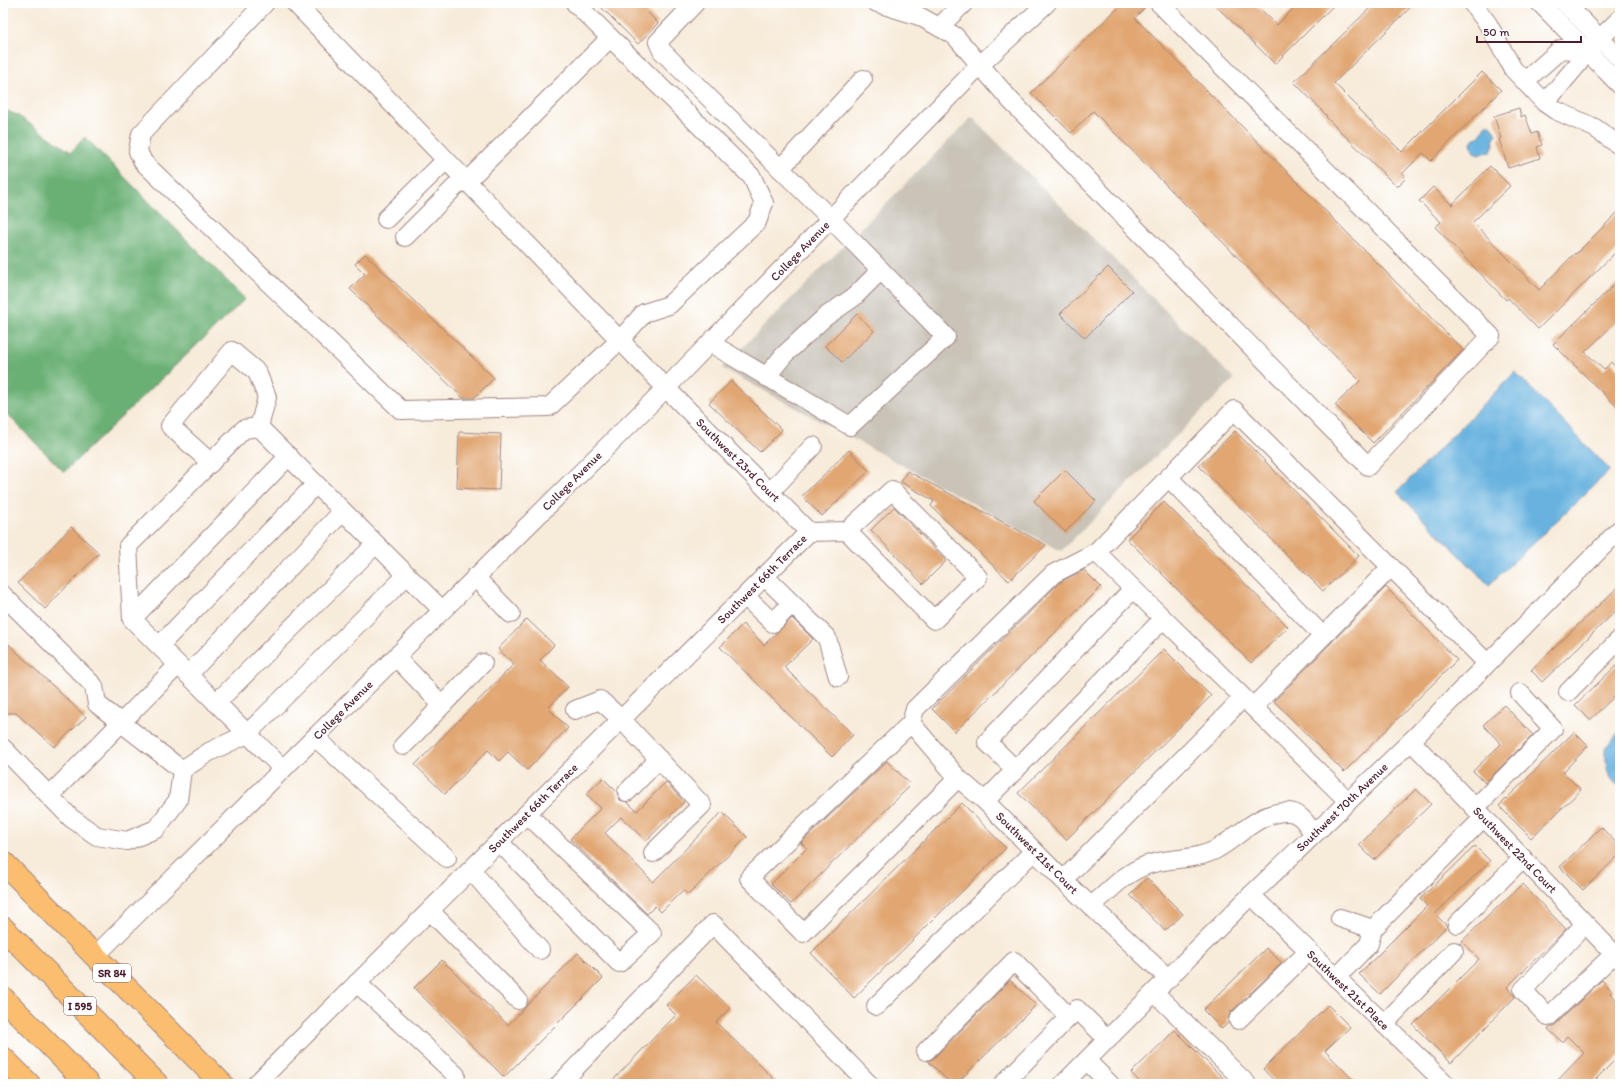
<svg xmlns="http://www.w3.org/2000/svg" width="1623" height="1087" font-family="Itim,sans-serif">
<rect width="100%" height="100%" fill="#fff"/>
<filter id="ink" filterUnits="userSpaceOnUse"><feTurbulence type="fractalNoise" baseFrequency=".025" numOctaves="2"/><feDisplacementMap in="SourceGraphic" scale="8" xChannelSelector="R" yChannelSelector="G"/><feConvolveMatrix kernelMatrix="1 2 1 2 8 2 1 2 1" color-interpolation-filters="sRGB"/></filter>
<filter id="wash" filterUnits="userSpaceOnUse"><feTurbulence type="fractalNoise" baseFrequency=".012" numOctaves="4" result="noise"/><feDisplacementMap in="SourceGraphic" scale="16" xChannelSelector="R" yChannelSelector="G"/><feGaussianBlur stdDeviation="0.9" result="paint"/><feColorMatrix in="noise" values="0 0 0 0 0 0 0 0 0 0 0 0 0 0 0 0 0 1.4 0 .05"/><feComposite in="paint" operator="in"/></filter>
<g filter="url(#wash)">
<rect width="100%" height="100%" fill="#f7ebd9"/>
<polygon fill="#c9c3b8" points="972,117 1234,379 1061,551 722,368"/>
<polygon fill="#6ab074" stroke="#5a6850" points="3,109 17,115 71,152 85,137 245,299 64,472 3,410"/>
<g fill="#67b2df" stroke="#586885">
<polygon points="1489,124 1493,127 1496,135 1493,140 1494,144 1491,151 1478,155 1473,151 1471,143 1473,139 1479,137 1485,126"/>
<polygon points="1515,372 1610,470 1489,585 1397,492"/>
<path d="M1620 731V788C1605 774 1606 766 1606 747Z"/>
</g>
<g id="blocks">
<g fill="#e1a671">
<polygon points="597,3 638,3 658,23 638,44"/>
<polygon points="1123,3 1149,3 1135,18 1463,350 1373,443 1335,405 1360,381 1093,111 1071,133 1031,93"/>
<polygon points="1213,3 1254,3 1277,25 1299,3 1336,3 1275,64"/>
<polygon points="1375,3 1415,3 1334,83 1359,108 1358,109 1402,152 1482,72 1501,90 1431,161 1423,153 1402,174 1406,178 1397,187 1326,117 1327,116 1294,82"/>
<polygon points="1519,108 1521,117 1525,115 1532,134 1537,132 1542,145 1537,147 1540,158 1508,168 1499,139 1501,138 1494,116"/>
<polygon points="1490,166 1510,186 1473,222 1539,290 1575,253 1576,254 1620,210 1620,248 1538,329 1508,298 1506,300 1435,227 1441,222 1419,201 1433,187 1452,205"/>
<polygon points="365,254 494,378 474,398 463,398 350,289 365,274 355,264"/>
<polygon points="1108,267 1132,291 1085,338 1060,314"/>
<polygon points="1620,279 1620,318 1585,352 1604,370 1611,362 1620,371 1620,410 1553,344"/>
<polygon points="857,314 874,331 842,362 825,346"/>
<polygon points="731,381 782,430 760,452 709,403"/>
<polygon points="1235,431 1359,556 1323,591 1199,466"/>
<polygon points="459,432 501,434 499,490 457,488"/>
<polygon points="849,450 869,471 822,516 802,496"/>
<polygon points="1065,470 1096,501 1065,532 1034,501"/>
<polygon points="907,471 1046,545 1009,581 931,506 934,501 901,482"/>
<polygon points="1164,502 1288,627 1251,663 1127,539"/>
<polygon points="894,507 946,561 923,584 871,530"/>
<polygon points="71,527 99,553 45,609 18,583"/>
<polygon points="1084,570 1101,587 955,732 932,709 1060,582"/>
<polygon points="1620,585 1620,607 1542,682 1531,670"/>
<polygon points="1386,587 1457,660 1344,772 1274,701"/>
<polygon points="792,618 813,639 784,667 853,735 832,757 720,647 743,624 764,645"/>
<polygon points="527,619 554,645 540,660 568,687 548,708 568,728 527,770 508,752 499,761 488,750 445,794 415,765 514,664 498,649"/>
<polygon points="3,639 86,717 54,747 16,713 3,713"/>
<polygon points="1164,649 1211,696 1066,840 1018,793"/>
<polygon points="1620,662 1620,691 1590,720 1575,705"/>
<polygon points="1504,705 1533,735 1485,783 1473,771 1501,744 1483,725"/>
<polygon points="1574,732 1588,746 1563,772 1581,790 1531,838 1499,806"/>
<polygon points="887,761 911,785 791,904 771,884 807,848 801,843"/>
<polygon points="603,778 617,792 620,800 627,802 637,811 666,782 684,802 646,841 621,817 605,833 653,882 722,812 747,837 688,895 683,890 661,912 655,906 647,914 570,839 601,808 586,794"/>
<polygon points="1416,789 1431,804 1374,860 1359,845"/>
<polygon points="962,803 1006,848 854,998 811,953"/>
<polygon points="1601,827 1620,847 1620,854 1583,890 1560,867"/>
<polygon points="1475,846 1490,861 1435,914 1447,926 1380,994 1359,974 1427,906 1420,899"/>
<polygon points="1147,878 1183,914 1165,931 1130,895"/>
<polygon points="1522,884 1566,929 1507,987 1515,997 1451,1063 1413,1025 1479,959 1462,941"/>
<polygon points="1266,948 1282,963 1231,1012 1228,1018 1228,1023 1222,1029 1203,1010"/>
<polygon points="578,953 603,978 504,1077 414,988 442,960 508,1025"/>
<polygon points="696,975 730,1008 716,1022 779,1084 609,1084 676,1015 666,1005"/>
<polygon points="1010,980 1036,1005 956,1084 951,1084 928,1061 934,1058"/>
<polygon points="1602,980 1612,991 1610,993 1620,1003 1620,1055 1591,1084 1554,1084 1584,1053 1567,1036 1562,1042 1548,1029 1555,1025"/>
<polygon points="1328,1005 1350,1027 1325,1051 1357,1084 1277,1084 1263,1069"/>
<polygon points="1175,1030 1229,1084 1142,1084 1131,1073"/>
</g>
</g>
</g>
<g filter="url(#ink)">
<use href="#blocks" fill-opacity="0" stroke="#a08582" stroke-width="1"/>
<g fill="none" stroke-linecap="round" stroke-linejoin="round">
<g stroke="#a08582" stroke-width="20">
<g id="minor">
<polyline points="265,3 141,134 138,151 143,162 401,410 549,407 620,340 644,313 669,305 757,222 764,203 752,177 575,3"/>
<polyline points="295,3 666,388 809,532"/>
<polyline points="695,3 658,42 662,51 831,219 946,337 850,426 710,343"/>
<polyline points="877,3 919,16 955,36 1011,101 1368,466 1491,336 1159,3"/>
<polyline points="1472,3 1488,24 1513,69 1545,103 1555,110 1595,128 1620,146"/>
<polyline points="1540,3 1620,85"/>
<polyline points="1565,3 1620,59"/>
<polyline points="939,27 964,3"/>
<polyline points="1525,81 1561,49 1587,51"/>
<polyline points="1545,103 1578,64 1587,51 1620,19"/>
<polyline points="780,169 863,79"/>
<polyline points="467,181 610,38"/>
<polyline points="386,219 446,160"/>
<polyline points="405,237 464,178"/>
<polyline points="766,377 784,355 825,317 854,297 881,270"/>
<polyline points="211,463 170,426 232,351 257,372 267,397 259,427"/>
<polyline points="1168,477 1323,636"/>
<polyline points="770,492 813,446"/>
<polyline points="809,532 847,531 892,490 978,577 934,620 847,531"/>
<polyline points="1096,552 1348,801"/>
<polyline points="764,576 827,638 838,677"/>
<polyline points="475,577 511,614"/>
<polyline points="3,595 94,686 97,704 182,770"/>
<polyline points="745,596 773,623 791,604"/>
<polyline points="132,619 289,456"/>
<polyline points="159,646 316,484"/>
<polyline points="396,657 442,705"/>
<polyline points="188,675 343,511"/>
<polyline points="1568,692 1620,639"/>
<polyline points="216,703 376,544"/>
<polyline points="1253,707 1391,567"/>
<polyline points="575,710 600,700 621,719 702,805 653,853"/>
<polyline points="911,723 958,778 985,801 1063,880 1169,979"/>
<polyline points="315,737 447,858"/>
<polyline points="1411,741 1620,960"/>
<polyline points="403,746 483,663"/>
<polyline points="3,748 71,818 97,836 127,841 156,829 178,800 182,770"/>
<polyline points="283,769 132,619 128,546 244,429 259,427 442,610"/>
<polyline points="182,770 209,752 247,734 407,575"/>
<polyline points="1016,770 987,742 1133,589"/>
<polyline points="958,778 803,933 749,878 911,723 915,709 1053,574 1096,552 1234,410 1487,663"/>
<polyline points="627,792 659,759"/>
<polyline points="49,796 178,665"/>
<polyline points="985,801 1163,619"/>
<polyline points="1475,808 1553,729 1520,693"/>
<polyline points="499,842 619,963 652,933 527,814"/>
<polyline points="471,870 540,950"/>
<polyline points="1063,880 1243,698"/>
<polyline points="1251,895 1446,1084"/>
<path d="M1091 906C1109 892 1124 873 1147 865 1169 857 1194 861 1215 850 1239 837 1258 812 1287 812 1300 811 1307 825 1314 834"/>
<polyline points="430,911 518,1000"/>
<polyline points="1340,918 1373,929"/>
<polyline points="1457,924 1523,858"/>
<polyline points="1585,924 1523,990 1548,1017 1614,954"/>
<polyline points="95,956 666,388 980,65 1047,3"/>
<polyline points="1336,978 1369,944 1373,929 1484,817"/>
<polyline points="357,983 456,1075"/>
<polyline points="1155,993 1247,1084"/>
<polyline points="876,1006 1034,851"/>
<polyline points="1238,1020 1309,951"/>
<polyline points="1384,1024 1454,951"/>
<polyline points="926,1051 1014,961 1069,1017"/>
<polyline points="1087,1061 1110,1084"/>
<polyline points="256,1084 809,532"/>
<polyline points="560,1084 713,924 869,1084"/>
<polyline points="1003,1084 1077,1009 1108,1040"/>
<polyline points="1063,1084 1251,895 1411,741 1620,529"/>
</g>
</g>
<g stroke="#a08582" stroke-width="24">
<polyline id="major" points="3,862 95,956 222,1084"/>
</g>
<g stroke="#a08582" stroke-width="24">
<g id="highway">
<polyline points="3,928 157,1084"/>
<polyline points="3,998 88,1084"/>
<polyline points="3,1058 29,1084"/>
</g>
</g>
<use href="#minor" stroke="#fff" stroke-width="18"/>
<use href="#major" stroke="#fbbe6e" stroke-width="22"/>
<use href="#highway" stroke="#fbbe6e" stroke-width="22"/>
</g>
</g>
<g text-anchor="middle" dominant-baseline="central" stroke-width="4" stroke-linejoin="round" paint-order="stroke">
<g fill="#fff" stroke="#80626b" stroke-width="1">
<rect x="93" y="964" width="38" height="18" rx="3"/>
<rect x="64" y="997" width="32" height="18" rx="3"/>
</g>
<g font-size="11" font-weight="bold" fill="#4a1f2b">
<text x="112" y="973">SR 84</text>
<text x="80" y="1006">I 595</text>
</g>
<g font-size="12" fill="#4a1f2b" stroke="#fff">
<text transform="translate(800 251) rotate(-46)">College Avenue</text>
<text transform="translate(738 460) rotate(45)">Southwest 23rd Court</text>
<text transform="translate(572 481) rotate(-45)">College Avenue</text>
<text transform="translate(762 579) rotate(-45)">Southwest 66th Terrace</text>
<text transform="translate(343 710) rotate(-45)">College Avenue</text>
<text transform="translate(1342 807) rotate(-44)">Southwest 70th Avenue</text>
<text transform="translate(533 808) rotate(-45)">Southwest 66th Terrace</text>
<text transform="translate(1515 850) rotate(46)">Southwest 22nd Court</text>
<text transform="translate(1037 853) rotate(45)">Southwest 21st Court</text>
<text transform="translate(1348 990) rotate(44)">Southwest 21st Place</text>
</g>
</g>
<rect width="1623" height="1087" fill="none" stroke="#fff" stroke-width="16"/>
<path d="M1477 36v6h104v-6" fill="none" stroke="#4a1f2b" stroke-width="2"/>
<text x="1483" y="36" font-size="12" fill="#4a1f2b" stroke="#ffffff" stroke-width="3" paint-order="stroke">50 m</text>
</svg>
